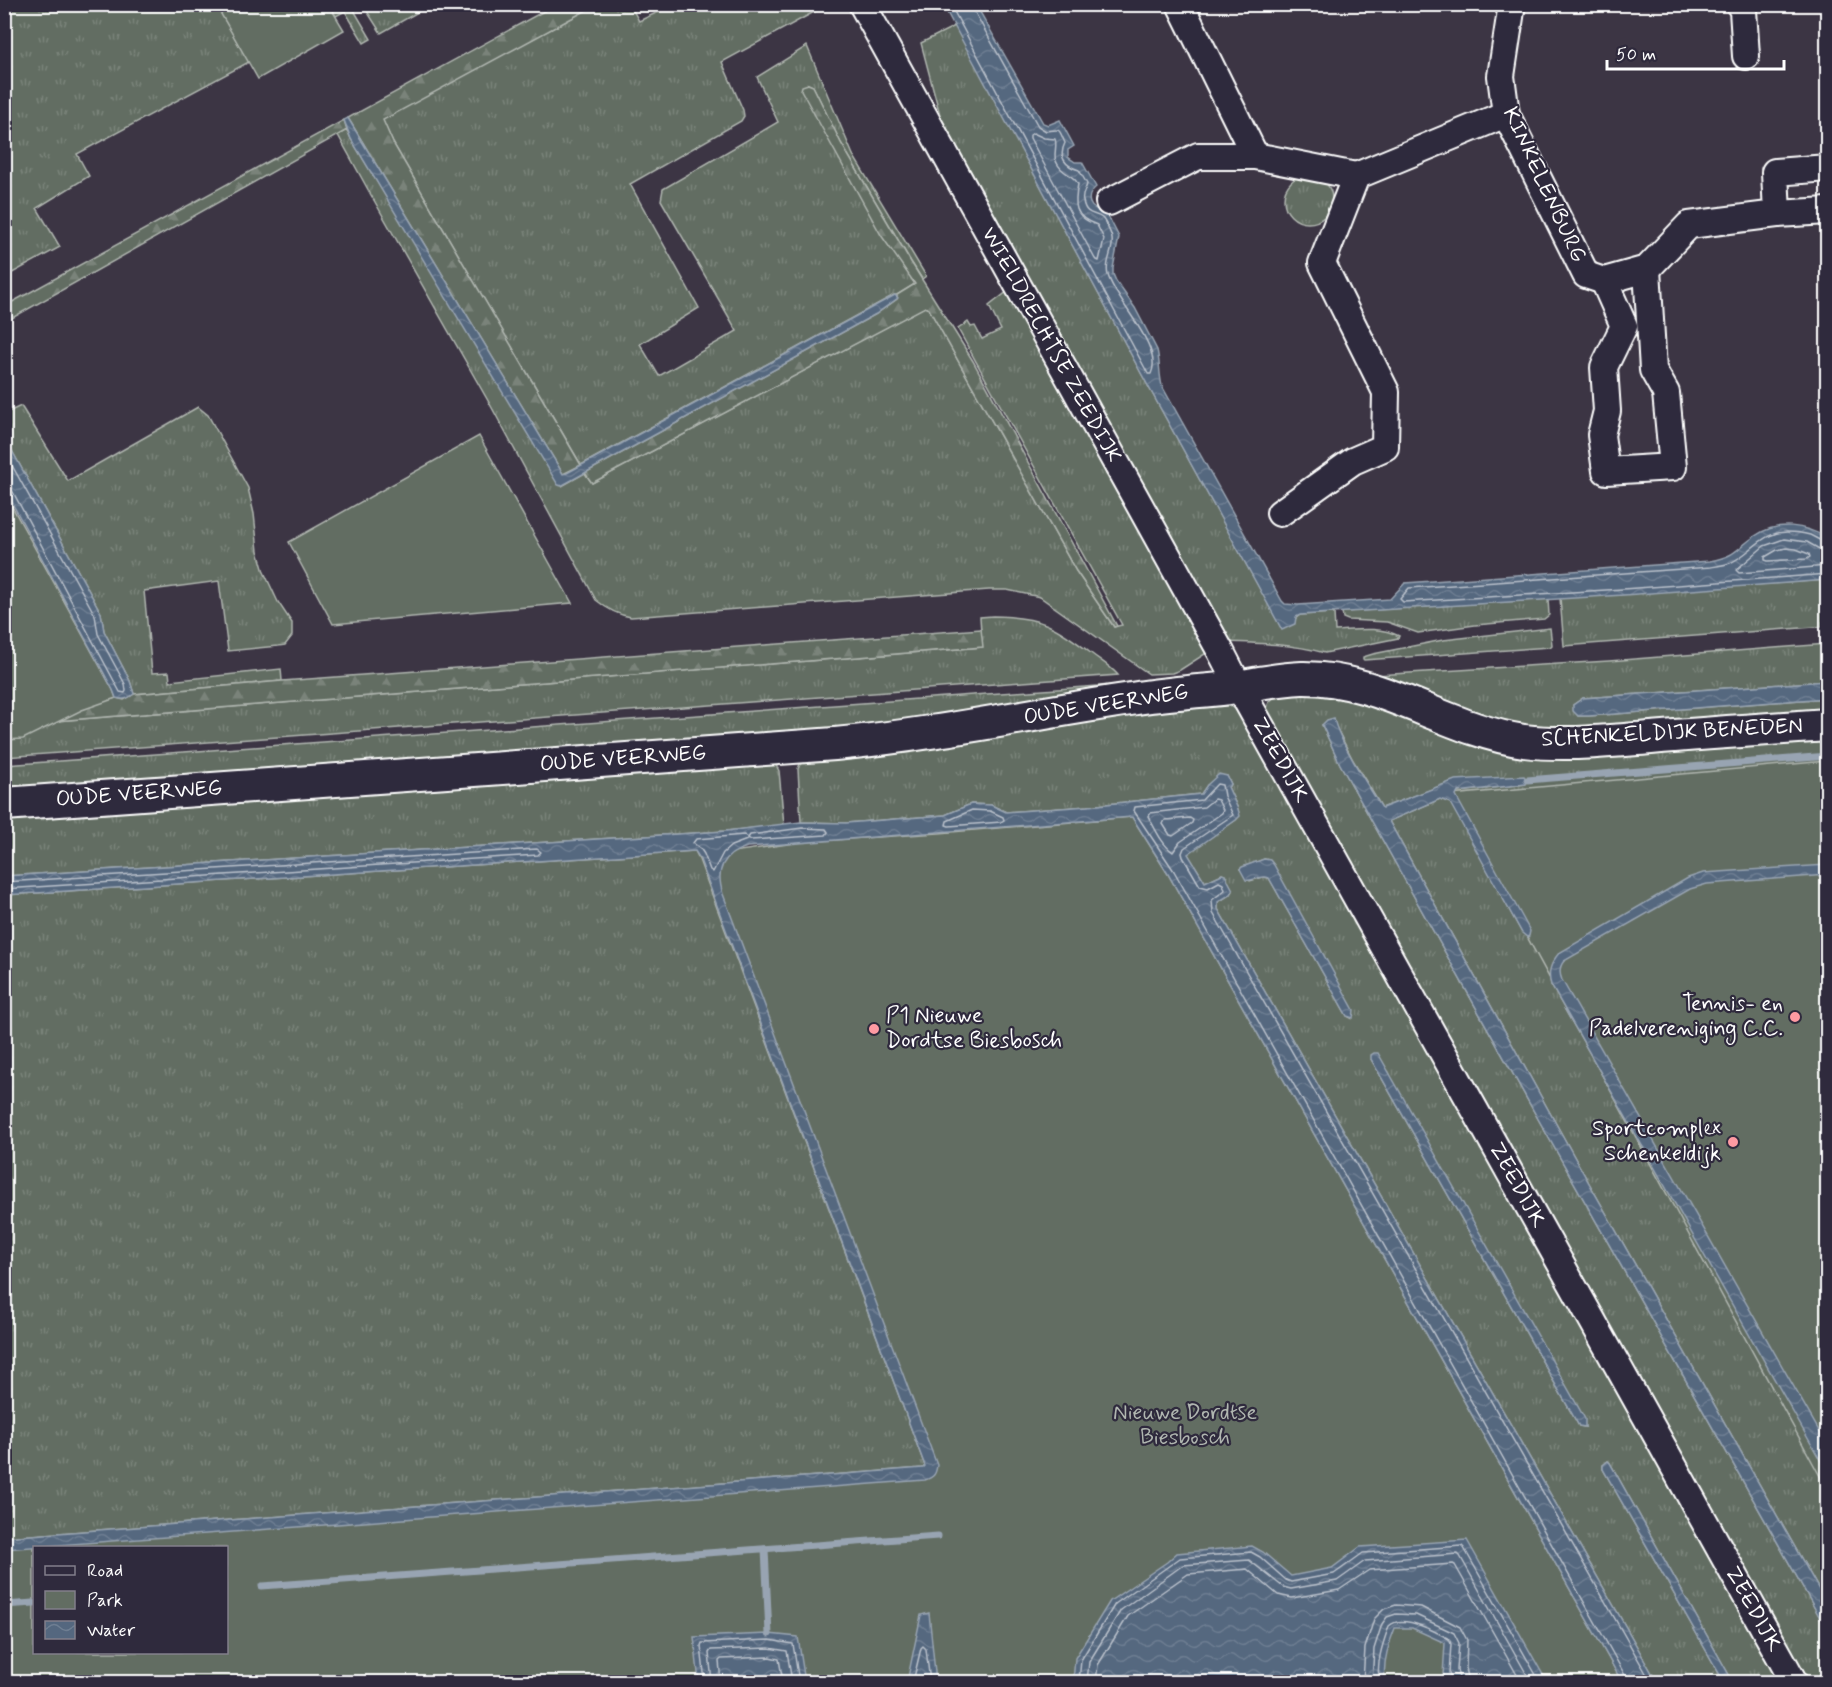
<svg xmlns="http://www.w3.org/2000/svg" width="1832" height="1687" font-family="Mynerve,sans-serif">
<defs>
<pattern id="grass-tufts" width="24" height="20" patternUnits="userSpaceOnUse" patternTransform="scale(1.5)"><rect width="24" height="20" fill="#626d62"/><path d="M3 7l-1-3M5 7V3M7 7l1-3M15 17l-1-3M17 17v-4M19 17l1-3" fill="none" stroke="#7a837a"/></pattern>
<pattern id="forest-firs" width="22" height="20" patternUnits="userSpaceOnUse" patternTransform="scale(1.5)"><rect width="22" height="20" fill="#626d62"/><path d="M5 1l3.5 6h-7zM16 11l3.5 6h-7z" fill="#7a837a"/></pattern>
<pattern id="water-waves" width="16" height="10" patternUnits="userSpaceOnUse" patternTransform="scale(1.5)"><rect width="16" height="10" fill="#54677f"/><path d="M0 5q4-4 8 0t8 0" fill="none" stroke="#6e7e92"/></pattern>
</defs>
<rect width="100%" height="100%" fill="#3c3544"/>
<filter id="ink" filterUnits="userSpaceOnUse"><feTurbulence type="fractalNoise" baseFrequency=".0167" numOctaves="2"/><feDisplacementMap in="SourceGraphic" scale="12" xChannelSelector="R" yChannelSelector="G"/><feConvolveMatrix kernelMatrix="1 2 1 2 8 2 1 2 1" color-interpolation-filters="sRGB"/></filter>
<g filter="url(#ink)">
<g fill="url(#grass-tufts)" stroke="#b0b6b0" stroke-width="1.5" fill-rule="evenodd">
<polygon points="5,4 216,5 249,62 77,154 89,176 37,208 60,247 5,277"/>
<polygon points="329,5 351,5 371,39 364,43 345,11 336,16"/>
<polygon points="363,5 387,5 389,8 395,5 414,5 418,12 381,33"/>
<polygon points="596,5 630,5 639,21 673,5 827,5 722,62 743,110 744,116 741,121 630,184 699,308 640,344 659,376 737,331 661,200 663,189 778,122 757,77 807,46 853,155 926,276 922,279 911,262 841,143 813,86 808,84 904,266 915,284 897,295 894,295 581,465 393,143 382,119"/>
<path d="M955 26 1141 373 1282 629 1300 615 1334 613 1335 631C1356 630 1379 626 1399 636L1398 638 1325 653C1293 644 1257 643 1224 642L944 130 921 43Z"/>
<path d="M347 130 351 139 562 486 585 473 592 483 924 307 929 309 1076 571 1114 627 1122 625 958 329 968 322 971 327 975 326 982 339 1001 330 989 306 1012 288 1208 652 1180 670 1172 673 1149 674 1040 597 1007 590H989L631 617C617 615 607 609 596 600L491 406 371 195 338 135Z"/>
<circle cx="1308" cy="199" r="24"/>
<polygon points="21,406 68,481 198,407 208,415 248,488 254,514 258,551 264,572 278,602 292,623 292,636 285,645 278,646 228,651 219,581 144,591 152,673 169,672 170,681 281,669 282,681 134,694 130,681 104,631 101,613 5,438 4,414"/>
<polygon points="1827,580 1827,626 1564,646 1560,598"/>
<polygon points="1548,599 1549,615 1544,619 1475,625 1418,633 1387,622 1348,620 1343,618 1342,612"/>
<path d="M993 616C1041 617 1055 625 1092 654 1101 661 1111 667 1118 675L5 757V725L982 647 980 617Z"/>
<polygon points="1550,628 1552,645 1550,647 1364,660 1363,659 1363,657 1373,654 1443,640"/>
<polygon points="1827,644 1827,681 1583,698 1573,705 1578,716 1589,716 1827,698 1827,711 1559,731 1489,720 1376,675 1609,661"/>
<polygon points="1126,684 881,727 5,792 5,765"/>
<polygon points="1324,690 1436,727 1827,739 1827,865 1549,971 1551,985 1827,1472 1827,1604 1576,1160 1389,821 1440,799 1451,803 1522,933 1456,796 1458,792 1526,784 1446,784 1382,808 1353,760 1335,725 1322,725 1340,764 1537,1117 1827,1630 1827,1682 1805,1682 1266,711 1269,702 1278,694"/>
<path d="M1223 703 1238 710 1787 1682H1733L1610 1463 1608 1461 1603 1465V1469L1724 1682H1657L1218 909V902L1231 894 1233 891 1225 875 1222 874 1205 882 1187 853 1236 820 1239 816 1238 809 1228 787 1231 784 1227 776 1207 785 1201 794 1088 806 1006 812 991 805 971 804 945 815 846 823 801 822 798 769 801 762 1109 715ZM1264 859 1269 860 1351 1018 1347 1016 1269 878 1263 877 1250 881 1240 869ZM1371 1059 1585 1427 1579 1426Z"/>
<polygon points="775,763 779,771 784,825 726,831 5,876 5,817"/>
<polygon points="695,851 698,857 925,1466 923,1468 5,1537 5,895"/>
</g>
<g fill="url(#forest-firs)" stroke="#b0b6b0" stroke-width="1.5">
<polygon points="555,5 596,5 383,120 393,143 581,465 563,474 348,118"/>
<polygon points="808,84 813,86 841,143 911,262 973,361 1117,626 1114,627 1076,571 929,309 925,307 592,483 585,473 876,314 897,299 897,295 915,284 881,235 801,90 802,86"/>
<polygon points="344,120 347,130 5,322 5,306"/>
<polygon points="981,629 983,647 5,725 116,698 124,700 134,694 282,681"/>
</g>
<g fill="#626d62" stroke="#b0b6b0" stroke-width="1.5" fill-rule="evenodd">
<polygon points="216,5 329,5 344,30 258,79"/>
<polygon points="479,436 572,603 333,624 289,542"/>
<polygon points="4,492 113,690 116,698 82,710 23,739 5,740"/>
<polygon points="1827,761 1827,1489 1450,795"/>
<path d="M1132 817 1168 874 1622 1682H5V1541L925 1475 932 1466 704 856 802 842 939 833ZM34 1548H226V1652H34Z"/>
</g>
<g fill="url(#water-waves)" stroke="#98a4b2" stroke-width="1.5">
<path d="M943 5H976L1043 123 1048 125 1060 120 1074 146 1068 150V157L1075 162H1082L1096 187C1084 197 1089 212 1105 210L1119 237 1113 268V274L1116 281 1135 308 1157 350C1160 362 1159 374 1162 386L1282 601 1285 604 1298 605 1390 599 1405 583 1710 561C1736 556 1735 550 1755 536 1778 520 1805 525 1827 538V580L1624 595 1300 615 1296 617 1295 624 1282 630 1141 373Z"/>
<polygon points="348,118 563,474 567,473 895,295 898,298 876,314 561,486 558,485 351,139 344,120"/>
<path d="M5 438 101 613 104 631 130 681 134 694C127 699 124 700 116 698L113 690 5 490Z"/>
<polygon points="1827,681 1827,698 1589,716 1578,716 1573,711 1573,705 1583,698"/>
<path d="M1334 718C1337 739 1370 789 1382 808L1455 780 1524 776 1527 780 1526 784 1458 792 1456 796 1530 931 1529 936 1527 937 1522 933 1450 803 1440 799 1389 821 1576 1160 1827 1604V1630L1537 1117 1340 764 1322 725 1327 720Z"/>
<path d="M1219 774 1227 776 1231 784 1228 787 1238 809 1240 816 1236 820 1188 854 1205 882 1222 874 1225 875 1233 890 1231 894 1218 902V909L1657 1682H1622L1168 874 1132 817 747 847C723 854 715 870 723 894L937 1465C936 1474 934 1477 925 1480L5 1549V1537L923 1468 925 1466 699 857 695 851 5 895V876L726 831 801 822 846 823 945 815 971 804 991 805 1006 812 1088 806 1201 794 1207 785Z"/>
<path d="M1264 859 1270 860 1274 865 1354 1010 1353 1018 1347 1016 1269 878C1261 874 1254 882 1246 880L1240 869 1242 867Z"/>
<path d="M1827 865V875L1707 884 1690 889 1564 961C1559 967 1559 973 1562 980L1827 1445V1472L1551 985C1547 972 1551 963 1559 953L1688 878 1703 873Z"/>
<polygon points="1374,1053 1378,1053 1585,1419 1585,1427 1579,1426 1371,1059 1371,1055"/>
<polygon points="1608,1461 1610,1463 1733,1682 1724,1682 1603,1469 1603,1465"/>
<path d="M1467 1540 1547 1682H1450L1443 1676 1445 1643 1412 1628H1395C1389 1643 1381 1666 1386 1682H1073L1075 1658 1110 1601 1167 1562 1177 1553 1252 1546 1263 1552 1291 1576 1332 1568 1360 1547Z"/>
<polygon points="929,1613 936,1682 907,1682 921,1615"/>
<polygon points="769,1634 798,1637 805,1682 699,1682 694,1637"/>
</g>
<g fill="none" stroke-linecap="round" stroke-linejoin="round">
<g stroke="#bbc2cc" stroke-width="1.5">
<path d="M950 4 1146 370 1148 374H1151C1164 347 1115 301 1108 275 1104 263 1114 251 1112 239 1112 235 1105 221 1102 218 1095 212 1086 217 1083 201 1081 195 1086 189 1087 184L1079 170C1065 166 1058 157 1065 143 1058 128 1062 129 1046 131L1038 126 973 9 972 4"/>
<path d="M1033 133 1044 138 1055 139C1058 147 1052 155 1057 163 1062 174 1073 174 1078 184 1074 204 1073 217 1097 225L1104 239 1099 261 1095 259 1030 138V135Z"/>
<polyline points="4,451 95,615 98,634 125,684 126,691 125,693 120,692 13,492 9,489 4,488"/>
<path d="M1828 543C1821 542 1817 538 1810 535 1803 533 1795 532 1787 532 1761 532 1751 554 1730 563 1724 565 1717 566 1711 567L1409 588 1400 599 1403 602 1623 589 1828 574"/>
<polygon points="1786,548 1796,549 1809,554 1810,557 1807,559 1768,561 1765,560 1765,557 1777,550"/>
<polyline points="1828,550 1821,550 1807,542 1784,539 1764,546 1736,570 1739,573 1828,566"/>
<path d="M1214 799 1218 800 1223 810 1222 813 1180 842 1173 852C1162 845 1155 828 1148 816L1150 813 1204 807Z"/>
<polygon points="972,810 990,811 1003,817 1004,820 1001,822 949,826 946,825 947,821"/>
<polygon points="1190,818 1193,820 1192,823 1173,836 1170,835 1163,824 1165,820"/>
<polygon points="802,828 826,829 828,832 826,835 751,840 748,838 750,835"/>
<polygon points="744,835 747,837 747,840 731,846 723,853 713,872 710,870 704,854 700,848 693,843 696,839"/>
<polyline points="4,882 537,849 541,852 538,855 4,889"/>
<polyline points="705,1682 701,1646 702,1643 769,1640 793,1644 799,1682"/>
<polyline points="712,1682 709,1653 711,1650 769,1648 787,1651 792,1682"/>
<polyline points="721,1682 719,1661 721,1659 769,1657 779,1659 783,1682"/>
<polyline points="913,1682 921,1648 923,1646 926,1649 930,1682"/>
<polyline points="1079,1682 1081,1660 1115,1604 1180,1558 1251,1552 1260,1557 1286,1580 1291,1582 1334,1574 1363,1553 1462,1546 1464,1548 1540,1682"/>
<polyline points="1087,1682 1089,1662 1121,1610 1183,1565 1249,1560 1283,1587 1291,1589 1337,1581 1365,1561 1458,1554 1460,1556 1531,1682"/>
<polyline points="1096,1682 1098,1665 1128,1616 1188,1574 1247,1569 1278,1595 1292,1598 1339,1590 1369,1570 1453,1564 1455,1565 1521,1682"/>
<polyline points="1363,1682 1365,1648 1374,1619 1384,1609 1396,1605 1421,1607 1460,1627 1467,1640 1466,1668 1469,1682"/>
<polyline points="1372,1682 1374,1649 1382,1624 1387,1617 1396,1614 1416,1615 1454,1633 1459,1643 1457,1670 1460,1682"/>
<path d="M1380 1682C1375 1665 1383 1643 1389 1626 1402 1613 1435 1631 1449 1639L1451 1644 1449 1673 1453 1682"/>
<polyline points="1627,1682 1626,1677 1174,871 1134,811 1135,807 1202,800 1217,784 1222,785 1224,796 1233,815 1184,848 1182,853 1183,857 1200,886 1208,888 1219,882 1223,884 1225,890 1212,900 1213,913 1651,1682"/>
</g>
<g stroke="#98a4b2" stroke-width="7">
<polyline points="1527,780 1828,756"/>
<polyline points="765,1549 769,1634"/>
<polyline points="262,1586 938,1536"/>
<polyline points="4,1605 34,1603"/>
</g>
<g stroke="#fff" stroke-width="30">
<g id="minor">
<polyline points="862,4 1221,652 1239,687 1794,1682"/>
<polyline points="1180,4 1255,156"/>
<polyline points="1512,4 1501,76 1506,114 1586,275 1604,281 1647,269 1689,225 1777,214 1828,211"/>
<polyline points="1739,4 1743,10 1746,56"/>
<polyline points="1109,202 1198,156 1255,156 1356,176"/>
<polyline points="1777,214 1775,172 1828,168"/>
<polyline points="1604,281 1624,326 1604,367 1607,411 1601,435 1606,471 1673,467 1666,393 1653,370 1647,269"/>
<polyline points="1280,513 1353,461 1385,447 1386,392 1322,263 1356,176 1506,114"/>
</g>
</g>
<g stroke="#fff" stroke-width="36">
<path id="tertiary" d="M4 804 835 744C941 734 1045 711 1151 696 1174 693 1198 691 1221 689 1248 686 1274 679 1302 678 1381 677 1447 730 1524 741 1566 746 1609 741 1651 738 1710 733 1769 729 1828 725"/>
</g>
<use href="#minor" stroke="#2f2a3d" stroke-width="26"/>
<use href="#tertiary" stroke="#2f2a3d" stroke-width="32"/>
</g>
</g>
<g fill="#ff9aa2" stroke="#2f2a3d" stroke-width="2">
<circle cx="1795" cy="1017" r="6"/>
<circle cx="874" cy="1029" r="6"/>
<circle cx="1733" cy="1142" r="6"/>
</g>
<g text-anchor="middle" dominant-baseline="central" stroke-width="4.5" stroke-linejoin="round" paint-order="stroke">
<g font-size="22" fill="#fff" stroke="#2f2a3d">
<text transform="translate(1544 185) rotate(65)">KINKELENBURG</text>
<text transform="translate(1051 345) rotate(61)">WIELDRECHTSE ZEEDIJK</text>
<text transform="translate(1106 705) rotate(-9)">OUDE VEERWEG</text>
<text transform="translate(1672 733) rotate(-3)">SCHENKELDIJK BENEDEN</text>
<text transform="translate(623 759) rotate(-4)">OUDE VEERWEG</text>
<text transform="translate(1280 760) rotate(61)">ZEEDIJK</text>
<text transform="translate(139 794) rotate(-4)">OUDE VEERWEG</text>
<text transform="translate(1517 1185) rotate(61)">ZEEDIJK</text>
<text transform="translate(1753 1609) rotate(61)">ZEEDIJK</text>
</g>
<g font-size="22" fill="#fff" stroke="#2f2a3d" text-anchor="end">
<text x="1783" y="1004">Tennis- en<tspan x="1783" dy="25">Padelvereniging C.C.</tspan></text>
<text x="886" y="1016" text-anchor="start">P1 Nieuwe<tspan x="886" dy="25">Dordtse Biesbosch</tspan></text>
<text x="1721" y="1129">Sportcomplex<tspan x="1721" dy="25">Schenkeldijk</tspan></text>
</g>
<g font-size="22" fill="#b0b6b0" stroke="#2f2a3d">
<text x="1185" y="1413">Nieuwe Dordtse<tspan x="1185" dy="25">Biesbosch</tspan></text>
</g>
</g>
<rect width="1832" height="1687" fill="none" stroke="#2f2a3d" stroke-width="24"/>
<rect x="12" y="12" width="1808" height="1663" fill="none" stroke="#fff" stroke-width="2" filter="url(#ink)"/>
<rect x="33" y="1546" width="195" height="108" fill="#2f2a3d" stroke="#827f8b" stroke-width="1.5"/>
<rect x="45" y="1566" width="30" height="9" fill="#2f2a3d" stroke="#827f8b" stroke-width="1.5"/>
<text x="87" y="1576" font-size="18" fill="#ffffff">Road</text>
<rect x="45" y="1591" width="30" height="18" fill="#626d62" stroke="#827f8b" stroke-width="1.5"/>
<text x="87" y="1606" font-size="18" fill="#ffffff">Park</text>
<rect x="45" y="1621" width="30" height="18" fill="url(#water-waves)" stroke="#827f8b" stroke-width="1.5"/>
<text x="87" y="1636" font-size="18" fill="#ffffff">Water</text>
<path d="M1607 60v9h177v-9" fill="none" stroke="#ffffff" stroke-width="3"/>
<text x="1616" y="60" font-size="18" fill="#ffffff" stroke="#2f2a3d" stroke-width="4.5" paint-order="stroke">50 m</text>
</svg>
